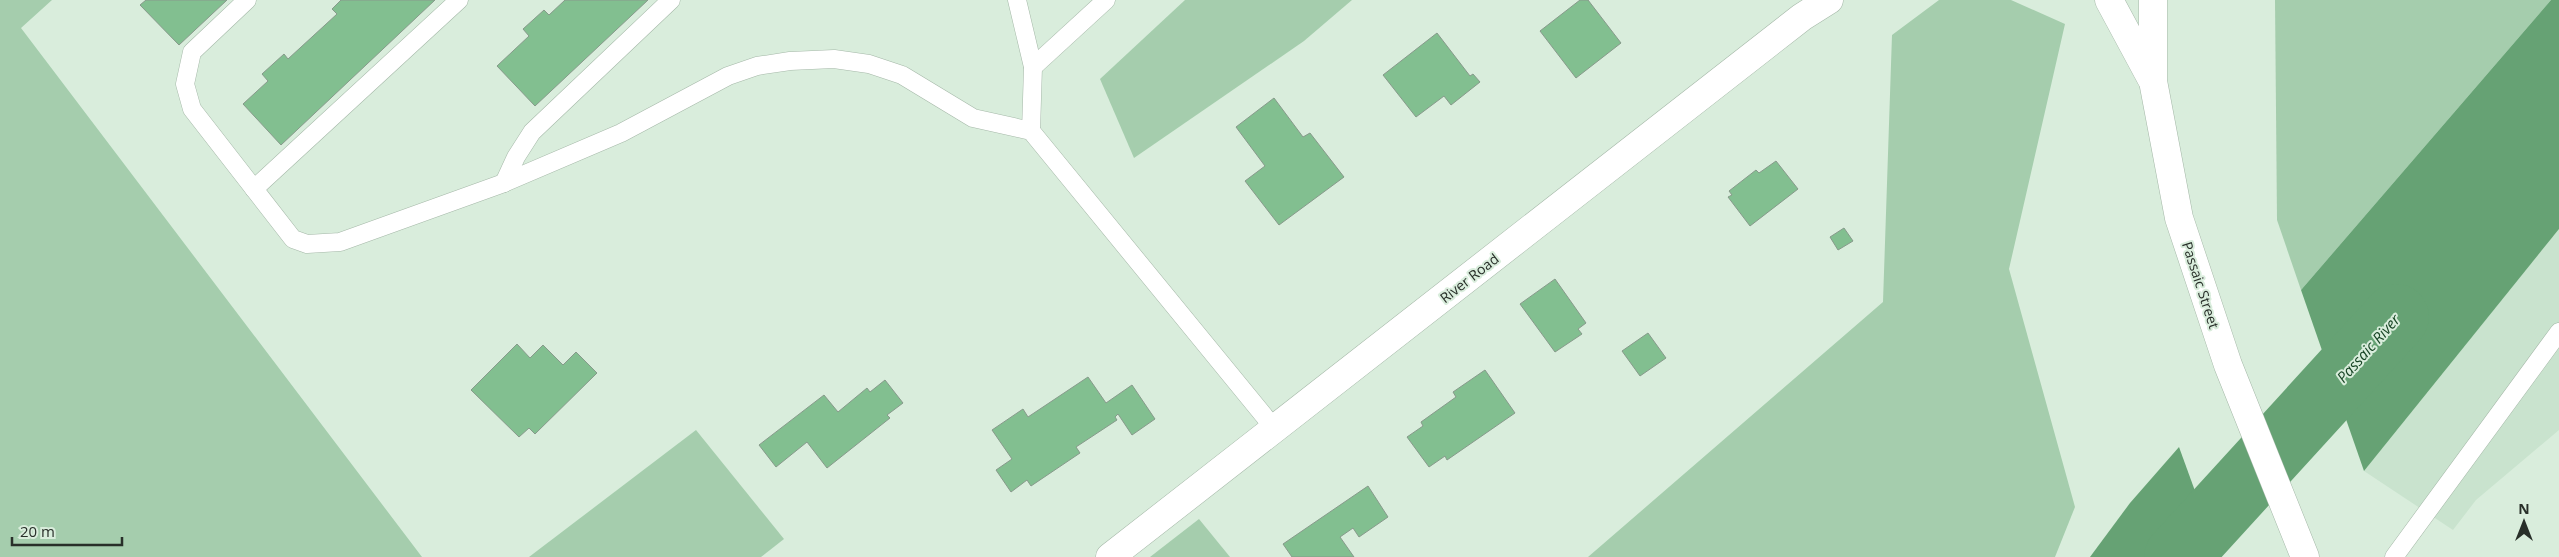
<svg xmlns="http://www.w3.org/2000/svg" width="2559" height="557" font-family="'Open Sans',sans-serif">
<rect width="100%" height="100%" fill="#d9eddc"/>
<polygon fill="#c9e3ce" points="2559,229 2559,430 2476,500 2453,530 2364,471"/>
<g fill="#a5cdad">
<polygon points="0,0 52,0 21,28 422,557 0,557"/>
<polygon points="1185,0 1352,0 1304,41 1134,158 1100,79"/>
<polygon points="1939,0 2011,0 2065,24 2009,269 2075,507 2055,557 1588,557 1883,302 1892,35"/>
<polygon points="2275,0 2551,0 2301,290 2277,220"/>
<polygon points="696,430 784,539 761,557 529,557"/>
<polygon points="1199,519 1230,557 1150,557"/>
</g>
<g fill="#66a274">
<polygon points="2551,0 2559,0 2559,229 2364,471 2301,290"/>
<polygon points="2179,447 2219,557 2090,557 2130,503"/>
</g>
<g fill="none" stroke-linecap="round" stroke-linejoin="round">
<polyline stroke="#66a274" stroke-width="66" points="2177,557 2396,317"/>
</g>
<g fill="#82bf90" stroke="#879a8b">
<polygon points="146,0 227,0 179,45 140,5"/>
<polygon points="341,0 435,0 281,145 243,104 268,81 262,74 284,54 288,59 337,14 332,9"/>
<polygon points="565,0 648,0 535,106 497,66 529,36 523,29 544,10 549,15"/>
<polygon points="1580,0 1588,0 1621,43 1576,78 1540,31"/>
<polygon points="1437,33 1470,76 1473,74 1480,82 1451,105 1444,96 1416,117 1383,75"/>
<polygon points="1274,98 1303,137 1310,133 1344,177 1279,225 1245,181 1265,166 1236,127"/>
<polygon points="1776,161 1798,189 1750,226 1728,197 1732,195 1729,191 1756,170 1759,173"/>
<polygon points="1844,228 1853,241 1838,250 1830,237"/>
<polygon points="1555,279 1586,323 1578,329 1582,334 1555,352 1520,304"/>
<polygon points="1648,333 1666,358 1640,376 1622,351"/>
<polygon points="517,344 530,358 543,345 563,365 576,352 597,373 535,434 529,428 519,437 471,390"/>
<polygon points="1485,370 1515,413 1447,460 1445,456 1429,467 1407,437 1423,426 1421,422 1456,397 1453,392"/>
<polygon points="1088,377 1106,403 1132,385 1155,419 1132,435 1118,414 1115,417 1117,420 1076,447 1080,453 1031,486 1027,480 1011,492 996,470 1012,459 992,430 1023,409 1028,417"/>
<polygon points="885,380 903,403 887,415 890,418 827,468 807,442 776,467 759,445 824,395 838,412 867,388 870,392"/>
<polygon points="1368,486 1388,517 1359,537 1353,528 1340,537 1354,557 1292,557 1283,544"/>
</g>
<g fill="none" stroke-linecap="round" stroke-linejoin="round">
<g stroke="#a5b8a8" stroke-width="19">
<g id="lane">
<polyline points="247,0 192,52 185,84 192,109 293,239 307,244 340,242 504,183 621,133 728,76 757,66 790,61 834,59 869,64 902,75 973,118 1031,131 1274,428"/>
<polyline points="1017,0 1033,67 1031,131"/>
<polyline points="1033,67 1106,0"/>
<polyline points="504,183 516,157 532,132 671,0"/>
<polyline points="254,189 459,0"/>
<polyline points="2394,557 2559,332"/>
</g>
</g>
<g stroke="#a5b8a8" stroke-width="29">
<g id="secondary">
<polyline points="2109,0 2151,78"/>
<polyline points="2153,0 2153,81 2179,218 2228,365 2305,557"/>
<polyline points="1110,557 1802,17 1829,0"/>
</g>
</g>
<use href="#lane" stroke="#fff" stroke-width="18"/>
<use href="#secondary" stroke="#fff" stroke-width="28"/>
</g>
<g text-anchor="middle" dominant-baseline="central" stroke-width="4" stroke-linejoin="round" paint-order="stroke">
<g font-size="14" fill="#282f29" stroke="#d9eddc">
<text transform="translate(1469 278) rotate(-38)">River Road</text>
<text transform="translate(2201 285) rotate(72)">Passaic Street</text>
</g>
<g font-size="15" font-style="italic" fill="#184525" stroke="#d9eddc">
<text transform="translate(2368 348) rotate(-48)">Passaic River</text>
</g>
</g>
<g transform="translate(2524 522)" stroke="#d9eddc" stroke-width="4" paint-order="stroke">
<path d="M0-4L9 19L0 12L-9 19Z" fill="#282f29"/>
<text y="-8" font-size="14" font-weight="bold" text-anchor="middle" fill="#282f29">N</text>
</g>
<path d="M12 537v8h110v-8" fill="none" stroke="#282f29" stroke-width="2.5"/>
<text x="20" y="537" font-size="15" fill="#282f29" stroke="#d9eddc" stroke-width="4" paint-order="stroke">20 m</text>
</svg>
